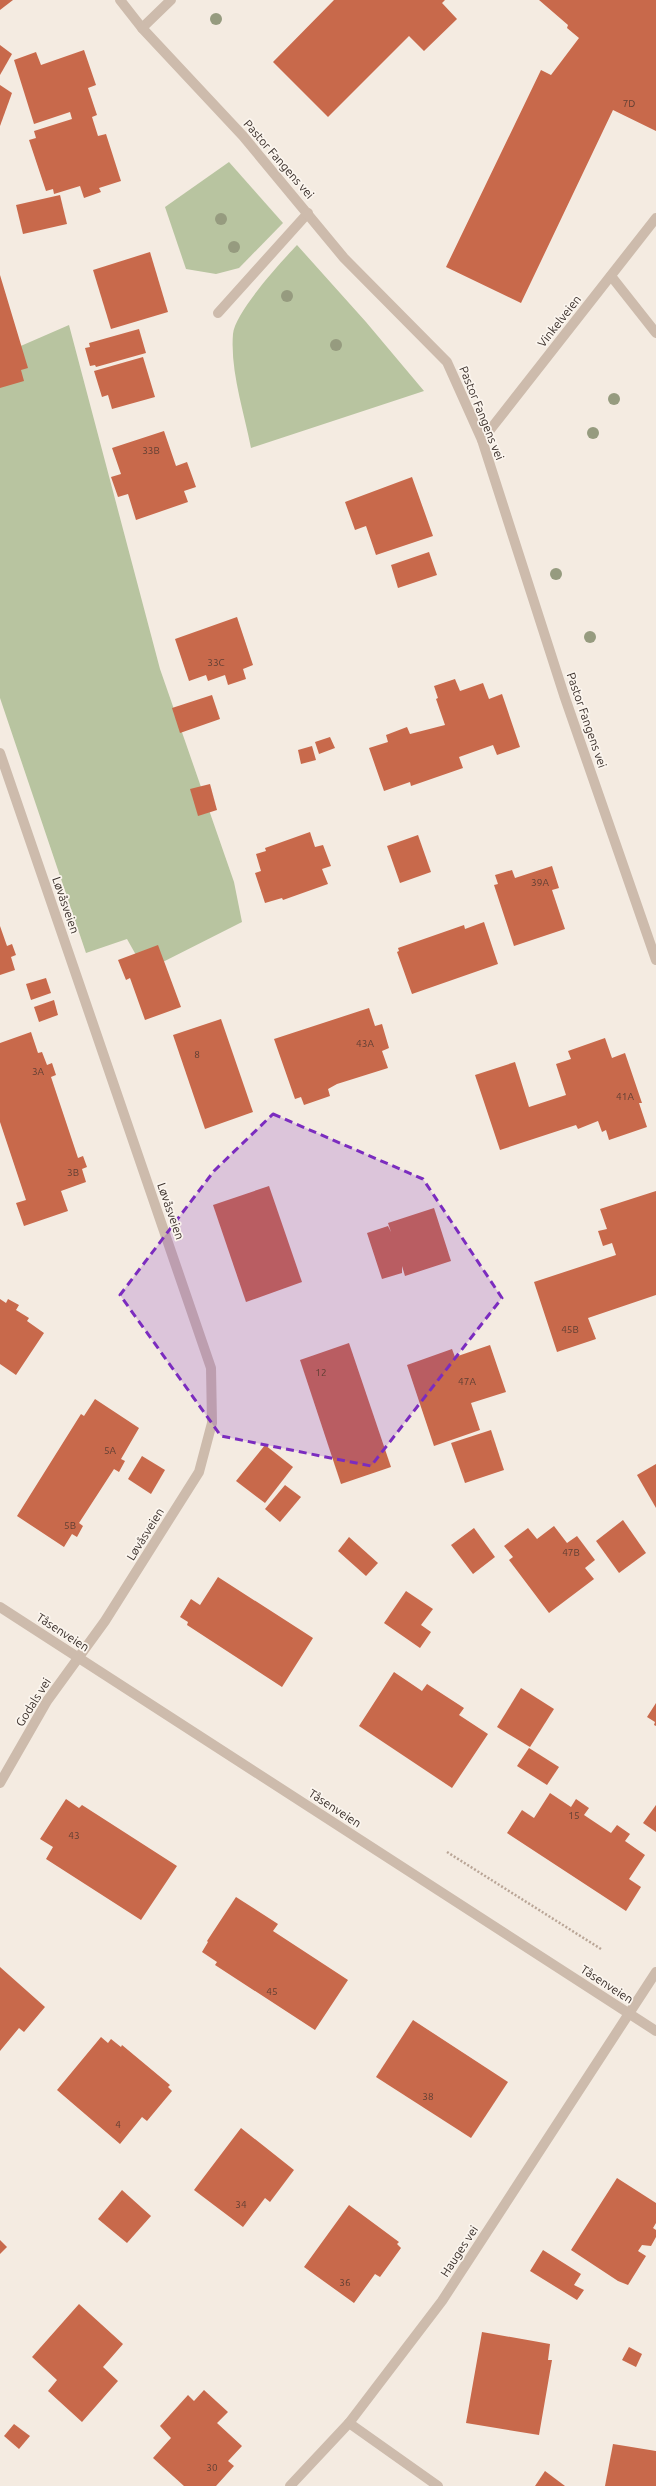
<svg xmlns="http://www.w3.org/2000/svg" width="656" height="2486" font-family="Ubuntu,sans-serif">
<rect width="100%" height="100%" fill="#f4ebe1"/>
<g fill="#b8c4a0">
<polygon points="229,162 283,223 239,268 216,274 186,269 165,207"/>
<path d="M297 245 366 322 424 391 251 448C244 412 230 371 233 334 235 312 281 262 297 245Z"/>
<polygon points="69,325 160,669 234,882 242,922 145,971 127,939 86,953 0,698 0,355"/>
</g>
<g fill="#c8694b">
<polygon points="0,0 13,0 0,10"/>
<polygon points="334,0 445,0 442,3 457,19 424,51 409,36 328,117 273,62"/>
<polygon points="539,0 656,0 656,131 613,110 521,303 446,267 541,70 551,75 579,38 567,28 568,25"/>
<polygon points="0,45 12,54 0,75"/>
<polygon points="84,50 96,85 88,88 97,115 92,117 98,136 106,134 121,181 99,188 101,192 84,198 80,186 54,194 53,189 46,191 29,140 36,138 34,131 72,119 70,112 34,124 14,60 36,52 41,65"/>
<polygon points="0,85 12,93 0,126"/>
<polygon points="60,195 67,224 23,234 16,205"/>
<polygon points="150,252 168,312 111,329 93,270"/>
<polygon points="0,275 28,368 21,370 24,381 0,388"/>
<polygon points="139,329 146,353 96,367 95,365 90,366 85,348 90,347 89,343"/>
<polygon points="143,357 155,397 112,409 108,395 102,397 94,371"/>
<polygon points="164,431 176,466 187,462 196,487 184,491 188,502 136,520 128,494 118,497 111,477 121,474 112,448"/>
<polygon points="412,477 433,536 376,555 366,526 355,530 345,502"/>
<polygon points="429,552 437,575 398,588 391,565"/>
<polygon points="237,617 253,665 243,669 246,679 228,685 225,675 208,681 206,675 189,681 175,639"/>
<polygon points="455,679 460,691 483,683 489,699 502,694 520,747 497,755 493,745 459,757 463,768 411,786 410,782 384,791 369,748 388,742 386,735 407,727 410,734 445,725 436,699 438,698 434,686"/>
<polygon points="212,695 220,719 180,733 172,708"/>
<polygon points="330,737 335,748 319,754 315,742"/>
<polygon points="312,746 316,760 301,764 298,750"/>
<polygon points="210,784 217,810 198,816 190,789"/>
<polygon points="310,832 315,847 323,845 331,866 322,869 328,884 283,900 282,898 265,903 255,873 261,871 256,854 266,851 265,848"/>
<polygon points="418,835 431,872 400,883 387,846"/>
<polygon points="552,866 559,888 552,890 565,929 514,946 494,885 498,884 495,875 512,870 515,878"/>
<polygon points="484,922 498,964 412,994 397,952 399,951 398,948 464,925 465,929"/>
<polygon points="0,926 7,946 12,944 16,955 11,957 15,970 0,975"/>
<polygon points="158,945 181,1007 145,1020 130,978 126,980 118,960"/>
<polygon points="46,978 51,993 31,1000 26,984"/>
<polygon points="54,1000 58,1015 39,1022 34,1007"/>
<polygon points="369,1008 375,1026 382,1024 389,1048 382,1051 388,1068 337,1084 328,1089 330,1096 304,1105 301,1097 295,1099 274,1039"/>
<polygon points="221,1019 253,1112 205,1129 173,1035"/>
<polygon points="31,1032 38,1053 42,1052 47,1065 52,1063 56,1075 51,1077 78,1158 83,1156 87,1167 82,1169 86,1182 61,1191 68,1211 24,1226 16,1203 26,1200 0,1122 0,1043"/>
<polygon points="605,1038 612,1058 625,1053 642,1103 639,1103 647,1127 609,1140 606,1130 602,1132 598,1121 578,1129 576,1125 500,1150 475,1075 515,1062 529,1107 566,1095 556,1064 571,1059 568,1051"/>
<polygon points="269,1186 302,1282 246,1302 213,1205"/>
<polygon points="656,1191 656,1295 588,1318 596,1339 557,1352 534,1282 616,1255 612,1243 603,1246 598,1231 607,1229 600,1209"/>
<polygon points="434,1208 451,1261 405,1276 402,1266 402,1273 382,1279 367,1233 388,1226 391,1232 388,1223"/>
<polygon points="0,1299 6,1303 8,1299 19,1305 16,1310 29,1318 27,1321 44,1333 16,1375 0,1364"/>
<polygon points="349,1343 391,1467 341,1484 300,1360"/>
<polygon points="490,1345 506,1392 471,1403 480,1430 434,1446 407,1365 452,1349 455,1357"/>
<polygon points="95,1399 139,1428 121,1459 125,1461 119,1472 114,1469 79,1523 83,1526 77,1537 72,1534 64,1547 17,1516 81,1414 84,1416"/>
<polygon points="491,1430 504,1470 465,1483 451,1443"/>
<polygon points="265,1445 293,1467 265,1503 236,1481"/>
<polygon points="142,1456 165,1470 151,1494 128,1479"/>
<polygon points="656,1464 656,1508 637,1475"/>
<polygon points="285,1485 301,1497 280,1522 265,1509"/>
<polygon points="623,1520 646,1553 619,1573 596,1541"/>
<polygon points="554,1526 567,1543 577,1536 595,1560 585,1568 594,1579 549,1613 509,1560 513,1557 504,1546 528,1528 537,1539"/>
<polygon points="474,1528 495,1557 473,1574 451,1545"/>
<polygon points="349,1537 378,1563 366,1576 338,1551"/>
<polygon points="218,1577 313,1638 282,1687 187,1625 188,1622 180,1617 191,1599 200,1605"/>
<polygon points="406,1591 433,1609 421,1625 431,1632 420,1648 384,1623"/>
<polygon points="394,1672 422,1691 427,1684 464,1708 459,1715 488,1734 452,1788 359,1726"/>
<polygon points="521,1688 554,1709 530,1747 497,1727"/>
<polygon points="656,1703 656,1726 654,1725 655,1722 647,1717"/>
<polygon points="529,1748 559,1767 547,1785 517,1766"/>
<polygon points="550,1793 571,1807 576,1799 589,1808 584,1815 611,1833 617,1825 630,1834 625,1841 645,1855 629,1879 641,1887 626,1911 507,1833 522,1810 534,1818"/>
<polygon points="66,1799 79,1808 82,1805 177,1866 141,1920 46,1859 53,1847 40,1839"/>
<polygon points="656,1805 656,1832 643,1823"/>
<polygon points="236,1897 278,1924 273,1931 348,1980 315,2030 215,1965 217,1962 202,1952 208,1942 207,1941"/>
<polygon points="0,1967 45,2007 24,2032 19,2028 0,2051"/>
<polygon points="413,2020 508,2082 471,2138 376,2077"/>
<polygon points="101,2037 108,2043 111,2039 121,2047 122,2045 170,2085 168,2087 172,2091 147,2121 142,2117 120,2144 57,2090"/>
<polygon points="241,2128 294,2170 270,2202 265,2198 243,2227 194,2190"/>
<polygon points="617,2178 656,2203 656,2223 653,2228 656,2230 656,2237 651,2246 642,2245 638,2251 646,2256 628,2285 618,2281 571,2250"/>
<polygon points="122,2190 151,2216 127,2243 98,2219"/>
<polygon points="349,2205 399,2242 397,2244 401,2248 380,2277 375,2274 354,2303 304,2267"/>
<polygon points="0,2240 7,2247 0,2254"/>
<polygon points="543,2250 581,2274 574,2285 584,2290 577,2300 530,2271"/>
<polygon points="79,2304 123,2344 103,2367 118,2381 82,2422 48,2391 57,2380 32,2357"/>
<polygon points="482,2332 550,2344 548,2360 552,2360 539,2435 466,2423"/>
<polygon points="629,2347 642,2354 636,2367 622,2360"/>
<polygon points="204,2390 228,2412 217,2423 242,2446 228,2461 234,2466 216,2486 184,2486 153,2458 171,2438 160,2426 188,2395 194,2401"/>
<polygon points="14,2424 30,2436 19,2449 4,2436"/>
<polygon points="613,2444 656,2451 656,2486 605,2486"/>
<polygon points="545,2471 565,2486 535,2486"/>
</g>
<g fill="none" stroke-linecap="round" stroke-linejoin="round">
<polyline stroke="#b9a596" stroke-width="2.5" stroke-dasharray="2 2" stroke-linecap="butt" points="447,1852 601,1949"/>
<g stroke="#cdbbac" stroke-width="10">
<polyline points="142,28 171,0"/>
<polyline points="611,276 656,333"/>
<polyline points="218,313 308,213"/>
</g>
<g stroke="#cdbbac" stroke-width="10">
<polyline points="120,0 142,28 243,136 344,258 447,362 482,440 564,695 656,960"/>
<polyline points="482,440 656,218"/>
<polyline points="0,753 211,1368 212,1423 199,1472 105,1621 47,1701 0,1783"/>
<polyline points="349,2423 438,2486"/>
<polyline points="290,2486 349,2423 442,2301 656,1972"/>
</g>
<polyline stroke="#cdbbac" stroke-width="10" points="0,1607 656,2031"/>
</g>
<g fill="#969b7f">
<circle cx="216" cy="19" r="6"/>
<circle cx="221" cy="219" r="6"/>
<circle cx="234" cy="247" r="6"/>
<circle cx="287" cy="296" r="6"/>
<circle cx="336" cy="345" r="6"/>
<circle cx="614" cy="399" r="6"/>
<circle cx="593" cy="433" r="6"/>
<circle cx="556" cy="574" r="6"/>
<circle cx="590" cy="637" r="6"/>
</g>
<path fill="#7b2cbf" fill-opacity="0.2" stroke="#7b2cbf" stroke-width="3" stroke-dasharray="8 5" stroke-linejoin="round" d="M273 1114 423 1179 502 1298 371 1466 221 1436 120 1295 214 1171Z"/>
<g text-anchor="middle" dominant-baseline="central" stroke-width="3.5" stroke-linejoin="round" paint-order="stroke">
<g font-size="10" fill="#5e3e33">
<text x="629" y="103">7D</text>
<text x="151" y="450">33B</text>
<text x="216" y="662">33C</text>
<text x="540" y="882">39A</text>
<text x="365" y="1043">43A</text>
<text x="197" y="1054">8</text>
<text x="38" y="1071">3A</text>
<text x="625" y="1096">41A</text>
<text x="73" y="1172">3B</text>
<text x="570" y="1329">45B</text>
<text x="321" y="1372">12</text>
<text x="467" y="1381">47A</text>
<text x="110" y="1450">5A</text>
<text x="70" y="1525">5B</text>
<text x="571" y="1552">47B</text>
<text x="574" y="1815">15</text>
<text x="74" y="1835">43</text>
<text x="272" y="1991">45</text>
<text x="428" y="2096">38</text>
<text x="118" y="2124">4</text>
<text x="241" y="2204">34</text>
<text x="345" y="2282">36</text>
<text x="212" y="2467">30</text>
</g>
<g font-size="12" fill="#3b302b" stroke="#fbf5ee">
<text transform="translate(279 159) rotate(49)">Pastor Fangens vei</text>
<text transform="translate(559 321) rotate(-52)">Vinkelveien</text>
<text transform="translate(482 413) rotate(68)">Pastor Fangens vei</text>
<text transform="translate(587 720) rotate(71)">Pastor Fangens vei</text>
<text transform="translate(66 905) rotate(71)">Løvåsveien</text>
<text transform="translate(171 1211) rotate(71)">Løvåsveien</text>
<text transform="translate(145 1534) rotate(-58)">Løvåsveien</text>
<text transform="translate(63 1632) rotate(33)">Tåsenveien</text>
<text transform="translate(33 1702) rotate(-58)">Godals vei</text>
<text transform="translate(335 1808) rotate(33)">Tåsenveien</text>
<text transform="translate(607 1984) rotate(33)">Tåsenveien</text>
<text transform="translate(459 2251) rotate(-57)">Hauges vei</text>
</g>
</g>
</svg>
